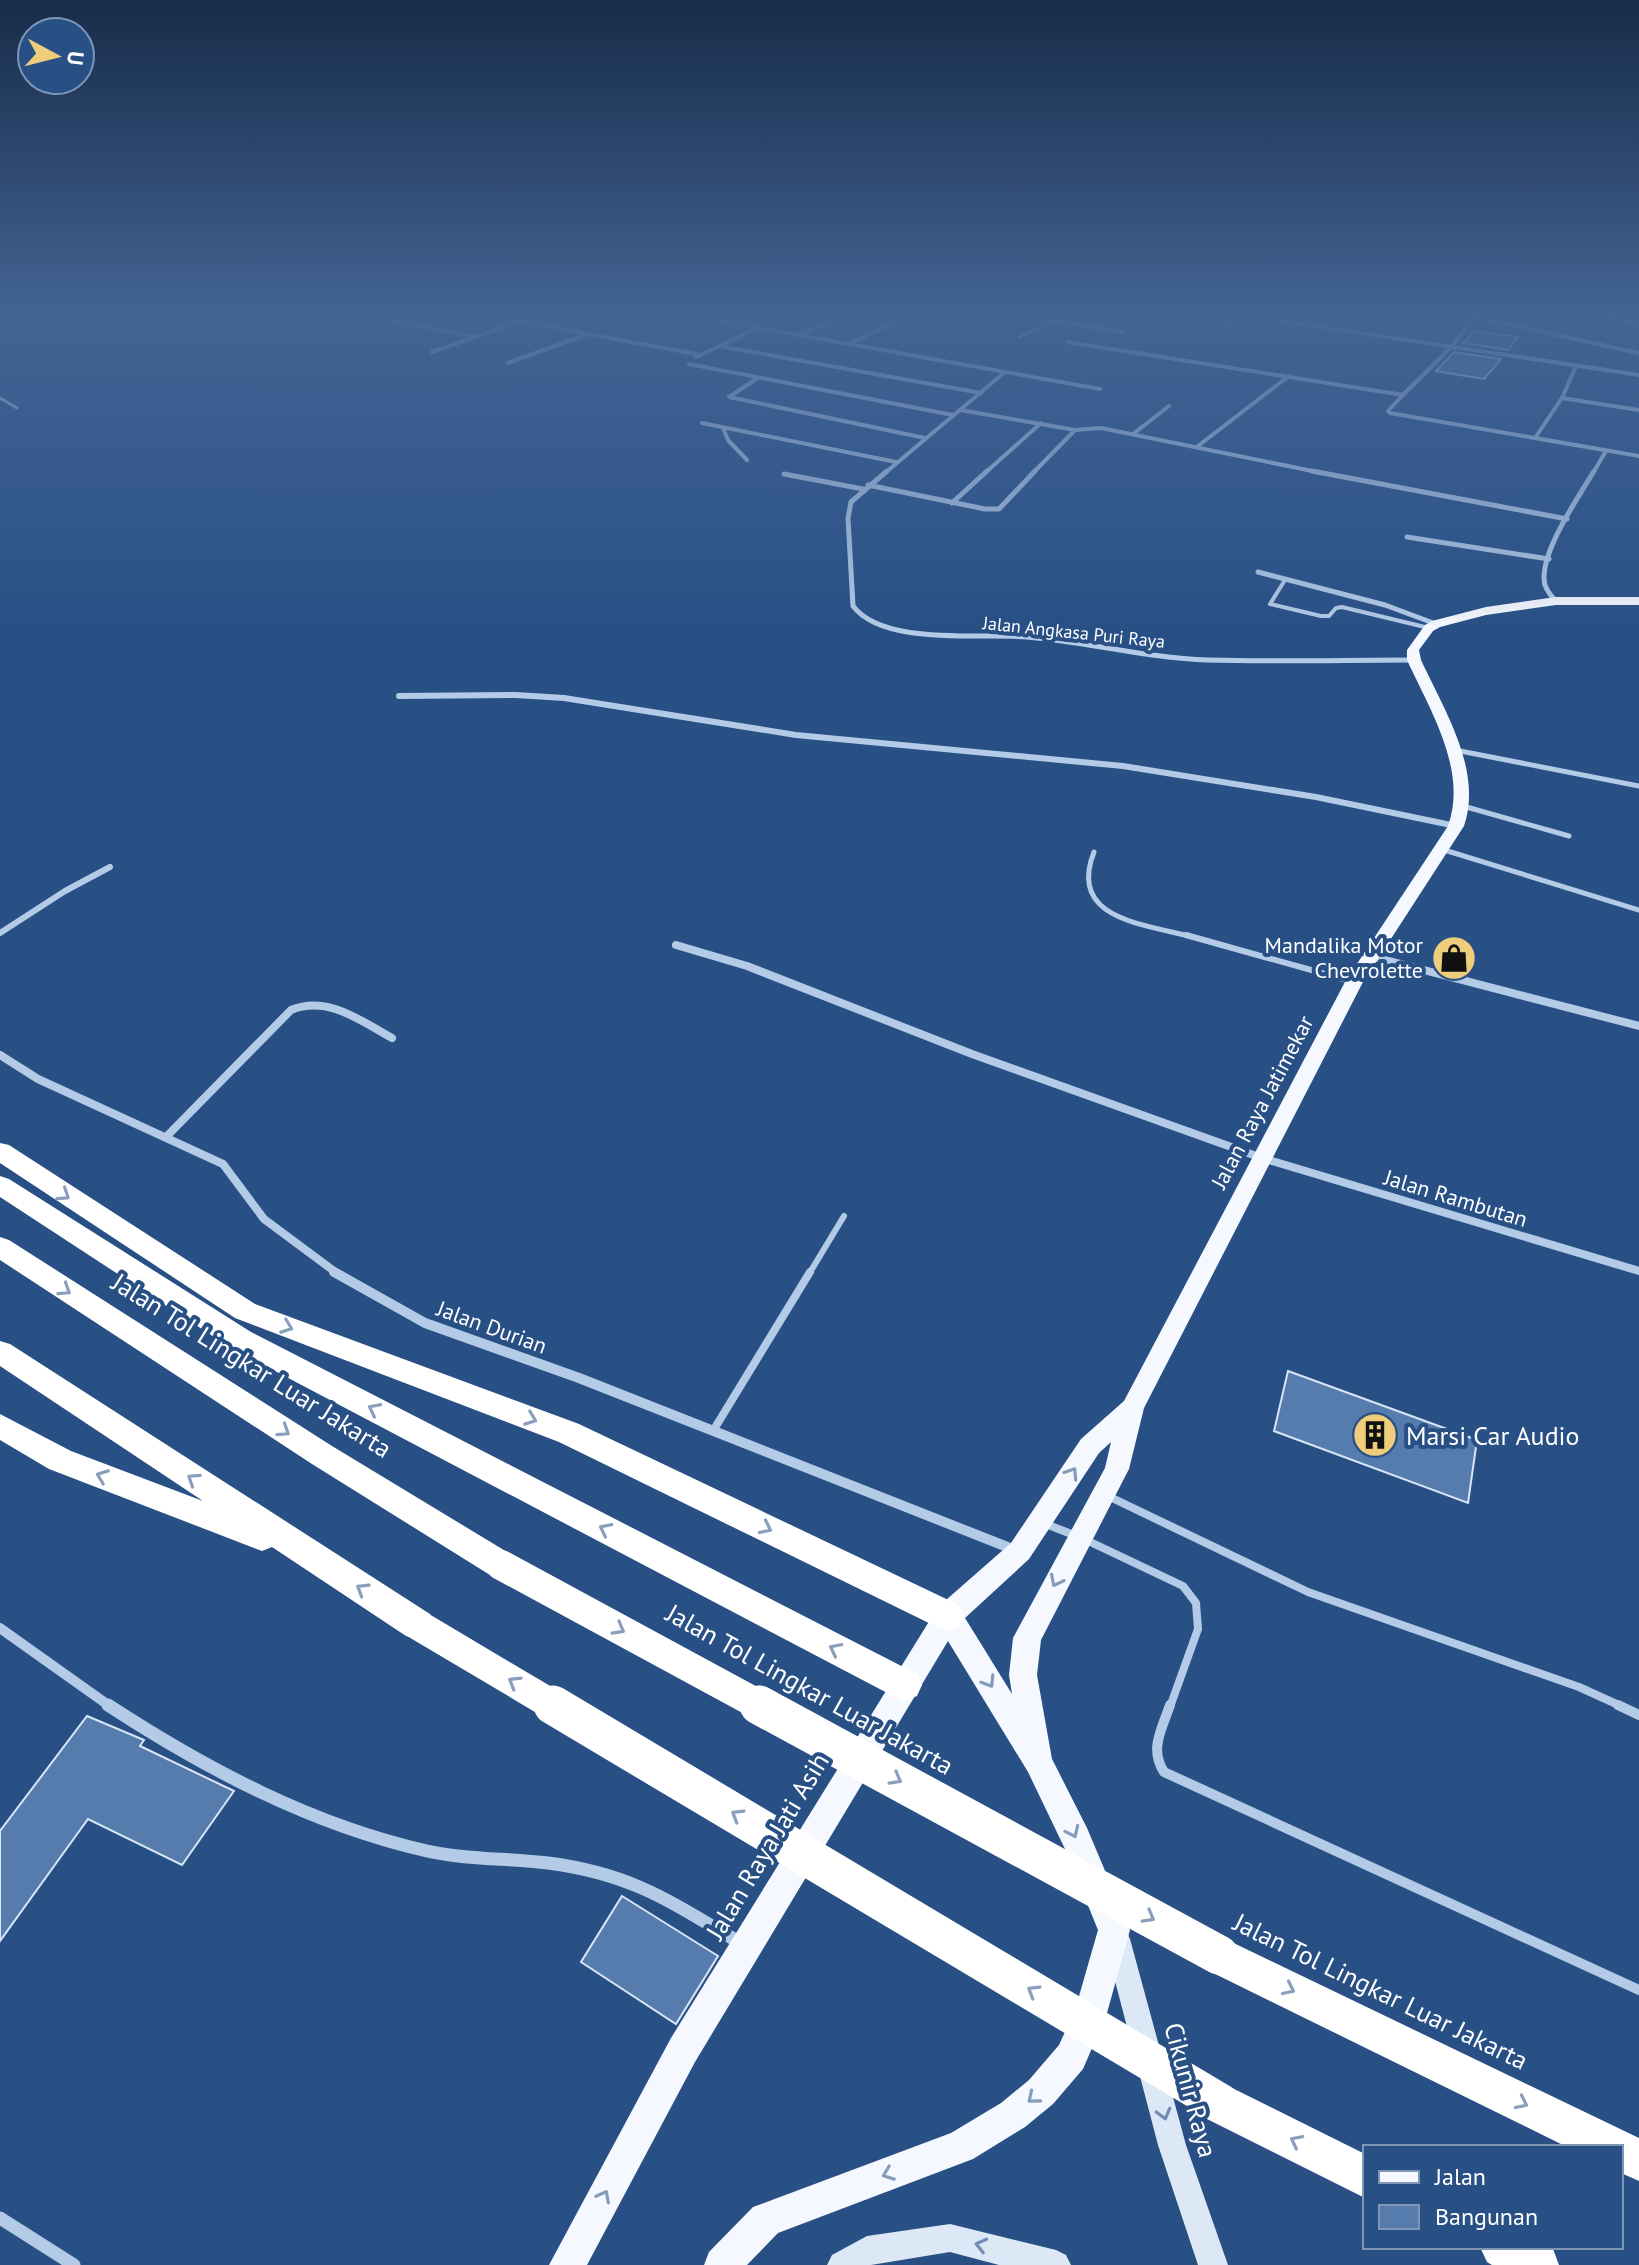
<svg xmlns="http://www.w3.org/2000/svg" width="1639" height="2265" font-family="'PT Sans',sans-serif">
<rect width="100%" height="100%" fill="#295085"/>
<g fill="#567cae" stroke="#d7e5f6" stroke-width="2">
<polygon points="1475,331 1518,337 1508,350 1463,343"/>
<polygon points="1454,352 1501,359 1484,379 1436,371"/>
<polygon points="1288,1371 1477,1440 1468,1503 1274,1431"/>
<polygon points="87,1716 144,1740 140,1746 234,1791 182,1865 88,1819 0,1941 0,1831"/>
<polygon points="622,1896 718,1956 676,2024 581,1962"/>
</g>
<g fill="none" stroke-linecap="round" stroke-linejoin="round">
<g stroke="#b4cbe7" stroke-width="3">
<polyline points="1224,328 1242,315"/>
<polyline points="0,398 17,408"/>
</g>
<polyline stroke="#b4cbe7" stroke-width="4" points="1285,580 1270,604 1321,616 1329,616 1336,608 1342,607 1429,628"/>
<g stroke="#b4cbe7" stroke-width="5">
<polyline points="1455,750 1639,786"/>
<polyline points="1463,806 1569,836"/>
<polyline points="1441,849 1639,910"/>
<path d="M1094 852C1067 920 1145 924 1193 937"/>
</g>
<g stroke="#b4cbe7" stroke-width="6">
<polyline points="1186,935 1354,982"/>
<polyline points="809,1274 844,1216"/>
</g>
<g stroke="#b4cbe7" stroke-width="8">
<polyline points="713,1431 810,1272"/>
<polyline points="1110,1497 1308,1592 1579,1687 1623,1707"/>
<polyline points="1043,1523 1074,1535"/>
<polyline points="1084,1539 1183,1586 1196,1603 1198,1629 1170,1707"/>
</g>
<g stroke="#b4cbe7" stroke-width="10">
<path d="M1170 1705C1162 1729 1149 1749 1164 1772L1639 1990"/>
<polyline points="1618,1705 1639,1715"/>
</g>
<g stroke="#b4cbe7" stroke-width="4">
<polyline points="362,315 476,337"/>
<polyline points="488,315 701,355"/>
<polyline points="686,315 1100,389"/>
<polyline points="1018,315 1123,332"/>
<polyline points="1242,315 1639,375"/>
<polyline points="1590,315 1639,323"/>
<polyline points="1474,317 1639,353"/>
<polyline points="739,323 761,315"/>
<polyline points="799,335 845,315"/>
<polyline points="1020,337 1052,321"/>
<polyline points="1067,342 1403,395 1388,411 1390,413 1639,456"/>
<polyline points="849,344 910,315"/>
<polyline points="719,346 981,393"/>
<polyline points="432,352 520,321"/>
<polyline points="696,357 756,329"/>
<polyline points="508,363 588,334"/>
<polyline points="689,364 953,415"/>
<polyline points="758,378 729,397 925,438"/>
<polyline points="1403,395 1453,345 1474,317 1459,315"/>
<polyline points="1562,398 1639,410"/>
<polyline points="960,410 1075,430 1101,428 1322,473"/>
<polyline points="702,423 896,462"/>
<polyline points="723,428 728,440 747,460"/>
<polyline points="1133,434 1169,406"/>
<polyline points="1535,438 1562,398 1576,366"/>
<polyline points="1198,446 1289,376"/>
<polyline points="885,473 1005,372"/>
<polyline points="985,473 1041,423"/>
<polyline points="1033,473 1075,430"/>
<polyline points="1593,473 1606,451"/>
</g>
<g stroke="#b4cbe7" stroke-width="5">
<path d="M887 471 851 502 848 518 853 606C883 646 981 633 1027 637 1087 642 1147 658 1208 660 1276 662 1345 660 1414 660"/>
<polyline points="1312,471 1567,519"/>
<polyline points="784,474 863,489"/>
<polyline points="868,485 985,509 999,509 1035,471"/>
<polyline points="952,503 987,471"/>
<polyline points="1407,537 1549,559"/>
<polyline points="1258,572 1385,605 1436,624"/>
<path d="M1556 601C1550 595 1544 588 1544 579 1543 548 1578 498 1594 471"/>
</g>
<g stroke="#b4cbe7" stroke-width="6">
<polyline points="399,696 516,695 564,698 796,735 1123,766 1316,797 1456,826"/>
<polyline points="0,933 65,891 110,867"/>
</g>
<g stroke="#b4cbe7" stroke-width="8">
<polyline points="676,945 747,966 972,1054 1262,1158 1639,1271"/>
<polyline points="1370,956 1639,1026"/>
<polyline points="0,1055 38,1079 223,1164 264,1219 338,1274"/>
<path d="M167 1136 291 1010C328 995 361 1021 392 1038"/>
</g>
<g stroke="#b4cbe7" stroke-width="10">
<polyline points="334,1272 425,1323 579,1378 1015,1550"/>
<polyline points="0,1628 111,1707"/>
</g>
<g stroke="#b4cbe7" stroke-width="13">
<path d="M108 1705C206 1769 312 1825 427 1851 467 1860 508 1858 548 1863 633 1874 671 1902 742 1944"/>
<polyline points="0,2218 74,2265"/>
</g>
<g fill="#dde8f7" fill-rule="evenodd">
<polygon points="1117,1926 1126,1930 1130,1939 1186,2145 1228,2265 1198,2265 1158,2145 1104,1939 1108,1930"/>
<polygon points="950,2224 1056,2250 1066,2255 1071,2265 999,2265 950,2252 871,2265 827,2265 832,2255 867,2236"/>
</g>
<path fill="#f5f8fe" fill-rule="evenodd" d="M1556 597H1639V605H1556L1486 615 1440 627 1433 631 1419 650 1421 660C1444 710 1483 770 1464 826L1363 982 1144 1408 1129 1469 1041 1640 1037 1675 1052 1759 1087 1828 1130 1930 1107 2013 1083 2069 1053 2104 1025 2127 973 2159 778 2233 747 2265H704L709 2252 753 2207 951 2133 1001 2103 1029 2080 1059 2045 1075 2010 1098 1930 1065 1849 1028 1772 948 1641 695 2062 587 2265H549L671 2038 938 1607 1011 1543 1081 1439 1124 1401 1345 982 1448 826C1468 770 1430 710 1407 660V650L1425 625 1432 621 1486 607ZM1111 1442 1105 1468 1013 1638 1009 1675 1012 1694 965 1618 1029 1559 1099 1453Z"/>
<g fill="#fff" fill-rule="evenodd">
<polygon points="0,1143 9,1145 255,1304 579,1424 959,1605 964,1616 959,1627 948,1631 937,1627 559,1442 235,1318 0,1163"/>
<polygon points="0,1176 9,1179 251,1332 917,1674 922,1685 917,1696 905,1701 893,1696 231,1348 0,1197"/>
<polygon points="0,1237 9,1240 332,1446 512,1555 517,1565 512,1575 501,1579 490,1575 312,1464 0,1260"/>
<polygon points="0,1341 10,1344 430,1614 434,1625 430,1636 418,1640 406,1636 272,1547 262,1551 49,1469 0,1440 0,1414 71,1451 203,1501 0,1366"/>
<polygon points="1219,1936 1639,2138 1639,2181 1621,2173 1621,2147 1567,2147 1205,1969 1200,1955 1205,1941"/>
<polygon points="1220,2082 1365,2154 1365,2198 1205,2118 1199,2103 1205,2088"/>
<polygon points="1480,2247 1548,2247 1553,2249 1559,2265 1492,2265 1487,2262"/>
</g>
<g stroke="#fff" stroke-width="30">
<polyline points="501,1565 763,1707"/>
<polyline points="418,1625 556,1707"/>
</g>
<g stroke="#fff" stroke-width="39">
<polyline points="553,1705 1220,2103"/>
<polyline points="759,1705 1219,1955"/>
</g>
</g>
<defs><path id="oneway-chevron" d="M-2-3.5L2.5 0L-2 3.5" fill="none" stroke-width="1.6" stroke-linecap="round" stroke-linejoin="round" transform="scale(2)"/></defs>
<g stroke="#899fbc">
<use href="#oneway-chevron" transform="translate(64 1195) rotate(34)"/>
<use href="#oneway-chevron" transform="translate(65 1290) rotate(33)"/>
<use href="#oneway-chevron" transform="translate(287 1327) rotate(21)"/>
<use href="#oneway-chevron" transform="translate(374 1409) rotate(-153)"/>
<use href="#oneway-chevron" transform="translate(531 1419) rotate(21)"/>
<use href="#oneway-chevron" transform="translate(284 1431) rotate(33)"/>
<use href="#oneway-chevron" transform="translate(102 1476) rotate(-159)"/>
<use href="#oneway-chevron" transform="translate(193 1479) rotate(-147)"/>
<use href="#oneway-chevron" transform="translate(766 1528) rotate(26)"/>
<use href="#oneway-chevron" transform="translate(605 1529) rotate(-153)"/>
<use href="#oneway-chevron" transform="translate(362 1589) rotate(-148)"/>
<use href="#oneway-chevron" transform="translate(619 1629) rotate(29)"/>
<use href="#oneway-chevron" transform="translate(835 1649) rotate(-153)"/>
<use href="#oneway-chevron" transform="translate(514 1682) rotate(-149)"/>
<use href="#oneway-chevron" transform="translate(896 1779) rotate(29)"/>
<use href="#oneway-chevron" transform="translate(737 1815) rotate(-149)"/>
<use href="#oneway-chevron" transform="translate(1149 1917) rotate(29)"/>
<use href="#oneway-chevron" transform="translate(1289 1989) rotate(26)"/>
<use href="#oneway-chevron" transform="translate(1033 1991) rotate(-149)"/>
<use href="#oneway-chevron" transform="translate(1522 2103) rotate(26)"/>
<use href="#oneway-chevron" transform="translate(1296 2141) rotate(-153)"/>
</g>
<g stroke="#859cbb">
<use href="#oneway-chevron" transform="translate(1072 1473) rotate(-57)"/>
<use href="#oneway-chevron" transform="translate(1056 1581) rotate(117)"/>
<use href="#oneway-chevron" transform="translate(989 1682) rotate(58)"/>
<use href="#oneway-chevron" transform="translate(1073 1832) rotate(65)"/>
<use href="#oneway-chevron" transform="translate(1033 2098) rotate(140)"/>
<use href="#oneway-chevron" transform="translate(888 2174) rotate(159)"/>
<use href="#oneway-chevron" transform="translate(604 2196) rotate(-62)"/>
</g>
<g stroke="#718db3">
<use href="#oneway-chevron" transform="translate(1164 2114) rotate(75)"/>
<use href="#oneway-chevron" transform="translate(981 2245) rotate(-166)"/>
</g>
<linearGradient id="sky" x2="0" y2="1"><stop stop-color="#172c49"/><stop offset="0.5" stop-color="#436494"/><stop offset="1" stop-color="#436494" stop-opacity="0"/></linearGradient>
<rect width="1639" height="632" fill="url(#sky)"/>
<defs>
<g id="shop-disc" transform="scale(2.3)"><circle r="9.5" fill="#eece7b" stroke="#295085"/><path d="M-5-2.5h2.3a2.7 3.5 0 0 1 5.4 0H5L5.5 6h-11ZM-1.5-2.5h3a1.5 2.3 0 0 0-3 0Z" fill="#111"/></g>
<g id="building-disc" transform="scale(2.3)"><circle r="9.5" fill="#eece7b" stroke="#295085"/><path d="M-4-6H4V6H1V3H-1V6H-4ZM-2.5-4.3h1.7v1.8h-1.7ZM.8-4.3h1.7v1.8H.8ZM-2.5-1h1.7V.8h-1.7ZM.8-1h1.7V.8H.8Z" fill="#111"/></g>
</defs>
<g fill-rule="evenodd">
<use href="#shop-disc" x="1454" y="958"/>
<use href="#building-disc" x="1375" y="1435"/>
</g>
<g text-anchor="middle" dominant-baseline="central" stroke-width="8" stroke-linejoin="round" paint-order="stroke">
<g font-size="18" fill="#fff" stroke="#295085">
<text transform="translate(1074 632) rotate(6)">Jalan Angkasa Puri Raya</text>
</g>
<g font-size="22" fill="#fff" stroke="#295085" text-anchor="end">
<text x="1423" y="945">Mandalika Motor<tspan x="1423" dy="25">Chevrolette</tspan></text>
</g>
<g font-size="22" fill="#fff" stroke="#295085">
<text transform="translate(1262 1102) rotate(-62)">Jalan Raya Jatimekar</text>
<text transform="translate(1456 1198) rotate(17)">Jalan Rambutan</text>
<text transform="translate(492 1327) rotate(20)">Jalan Durian</text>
</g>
<g font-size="26" fill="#fff" stroke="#295085">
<text transform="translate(252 1365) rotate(32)">Jalan Tol Lingkar Luar Jakarta</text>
<text transform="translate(810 1689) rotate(29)">Jalan Tol Lingkar Luar Jakarta</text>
<text transform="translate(767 1846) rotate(-59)">Jalan Raya Jati Asih</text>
<text transform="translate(1381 1991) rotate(26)">Jalan Tol Lingkar Luar Jakarta</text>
<text transform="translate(1191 2090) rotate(75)">Cikunir Raya</text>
</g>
<g font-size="26" fill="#fff" stroke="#295085" text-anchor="start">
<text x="1406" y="1435">Marsi Car Audio</text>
</g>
</g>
<rect x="1363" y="2145" width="260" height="104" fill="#295085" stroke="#7f96b6" stroke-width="2"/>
<rect x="1379" y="2171" width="40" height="12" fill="#f5f8fe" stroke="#7f96b6" stroke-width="2"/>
<text x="1435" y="2185" font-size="24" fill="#ffffff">Jalan</text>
<rect x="1379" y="2205" width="40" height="24" fill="#567cae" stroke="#7f96b6" stroke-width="2"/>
<text x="1435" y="2225" font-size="24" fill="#ffffff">Bangunan</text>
<g transform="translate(56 56) rotate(97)"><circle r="38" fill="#295085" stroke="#7f96b6" stroke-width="2"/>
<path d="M0-6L14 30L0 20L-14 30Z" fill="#eece7b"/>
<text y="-12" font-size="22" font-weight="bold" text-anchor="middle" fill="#ffffff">U</text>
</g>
</svg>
